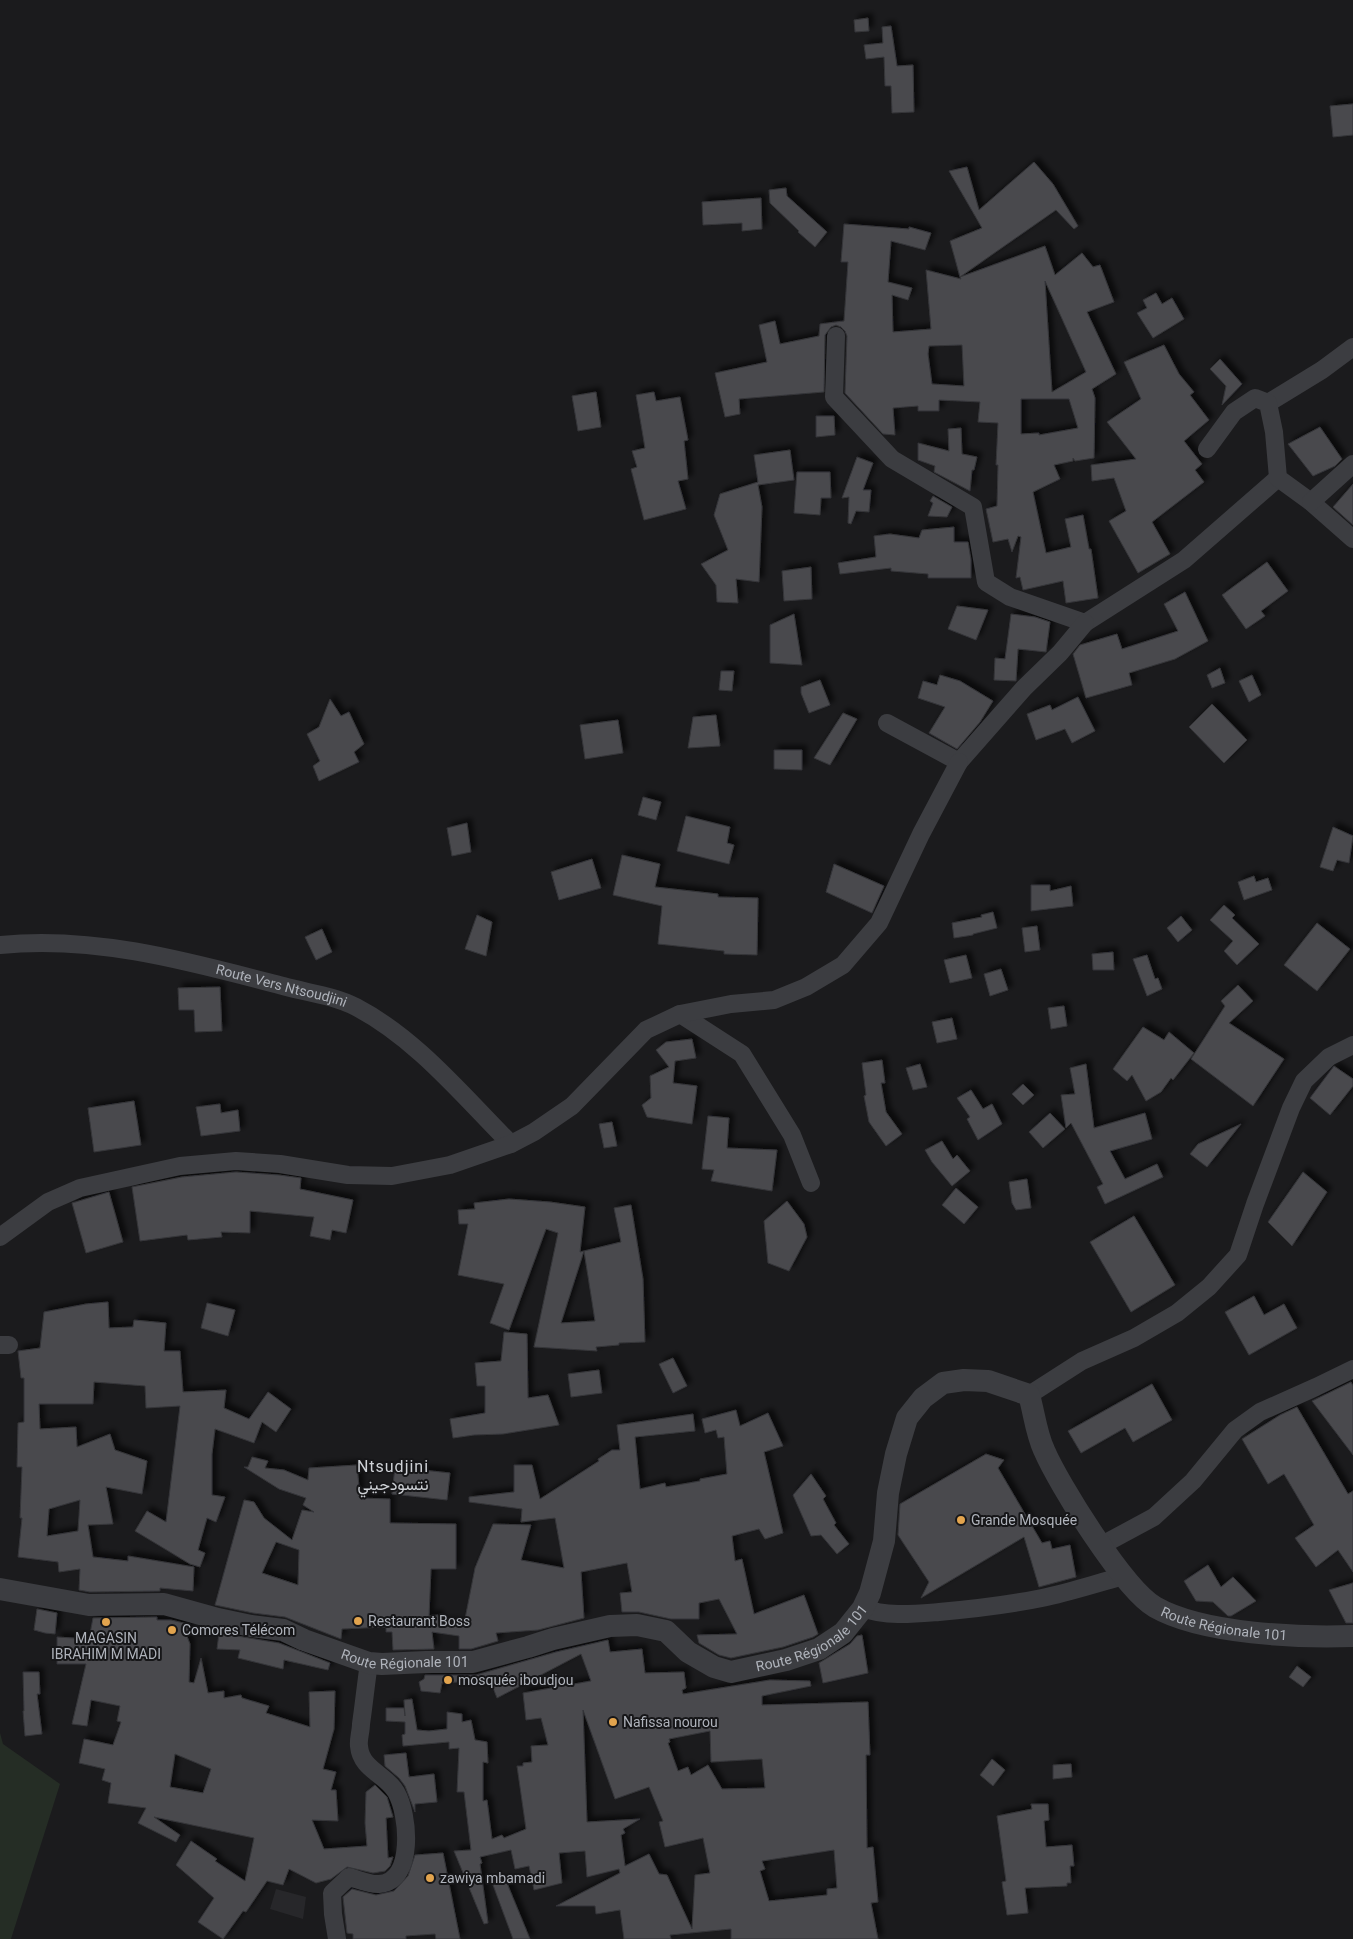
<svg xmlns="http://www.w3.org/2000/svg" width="1353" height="1939" font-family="Roboto,Vazirmatn,sans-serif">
<defs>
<filter id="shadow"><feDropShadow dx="4.5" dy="-4.5" stdDeviation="2.5" flood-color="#0009"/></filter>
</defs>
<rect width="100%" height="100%" fill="#1b1b1d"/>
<polygon fill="#27272a" points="276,1889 306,1897 303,1919 270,1909"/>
<polygon fill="#252d25" points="0,1733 3,1744 60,1784 11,1939 0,1939"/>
<g fill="#48494d" stroke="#353539" fill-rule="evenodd" filter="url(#shadow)">
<polygon points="868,18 869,31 855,32 854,20"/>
<polygon points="891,26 897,66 913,65 914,112 892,113 891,86 885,86 884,57 866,59 864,45 883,43 882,27"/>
<polygon points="1353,104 1353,135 1333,137 1330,106"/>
<polygon points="1034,162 1053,184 1078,226 1074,229 1056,210 960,277 950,241 982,228 949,171 967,167 979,210"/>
<polygon points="786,188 787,196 827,232 815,247 798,232 799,231 770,203 769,190"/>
<polygon points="761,198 762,229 742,231 742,223 703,225 702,202"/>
<path d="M844 224 909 229V227L931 233 925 250 891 241 888 282 912 288 908 300 892 295 893 332 931 329 926 270 961 279 960 277 1045 246 1055 275 1082 253 1093 267 1100 265 1114 302 1087 312 1116 374 1092 389 1095 398 1094 458 1075 461 1073 458V461L1054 465 1060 479 1033 492 1046 553 1071 547 1065 519 1083 515 1089 549H1091L1098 598 1066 603 1063 581 1023 590 1020 577 1016 578 1021 537 1018 536 1012 552 1008 539 993 542 986 509 997 506 998 465H996L998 423 978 422 980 402 939 400V411H918V406L893 408 895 435 883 434 845 393 847 336 845 331 841 327 836 325 831 327 825 335 824 392 739 399 740 414 725 417 715 373 767 362 759 325 775 321 780 344 819 336 820 324 844 321 848 262H841ZM1045 281 1086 372 1052 392ZM962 345 964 386 932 384 928 354 929 346ZM1021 399H1069L1078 428 1039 435V433L1021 434Z"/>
<polygon points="1156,293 1162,304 1172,298 1184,319 1153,338 1137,313 1147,308 1143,300"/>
<polygon points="1164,345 1179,374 1194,392 1190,395 1209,420 1184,441 1202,464 1195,470 1204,482 1152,522 1170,554 1138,573 1109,521 1126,511 1114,478 1092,481 1091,465 1136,459 1107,422 1141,399 1124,362"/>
<polygon points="1220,359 1242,384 1222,405 1226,386 1210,369"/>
<polygon points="596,392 601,427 578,431 572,396"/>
<polygon points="654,392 656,401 680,397 688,440 684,441 688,479 678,481 686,509 644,520 631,469 637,467 632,451 645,448 636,395"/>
<polygon points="816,416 834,416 835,435 816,437"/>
<polygon points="1320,427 1342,459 1335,466 1313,476 1288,444"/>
<polygon points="961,428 962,454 977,457 974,470 972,470 970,491 934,472 935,466 918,460 918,443 949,451 948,429"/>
<polygon points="790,450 794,480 758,485 762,507 759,582 736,579 738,603 717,602 716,585 701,564 728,550 714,515 720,494 758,482 754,455"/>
<polygon points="857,457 873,463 863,490 871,490 869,512 856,511 851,524 848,523 849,497 842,498"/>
<polygon points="797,472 830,472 831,498 821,498 820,515 794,513"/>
<polygon points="1353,484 1353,525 1333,507"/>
<polygon points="933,496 952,507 947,517 928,516 933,503 930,501"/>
<polygon points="954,527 954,542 968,542 971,560 971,578 928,578 928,574 891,571 891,568 840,574 838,563 876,557 874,536 890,534 919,538 922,530"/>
<polygon points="1267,562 1288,591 1261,611 1265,616 1246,629 1222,595"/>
<polygon points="811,567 812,599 784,601 782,571"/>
<polygon points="1185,592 1208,641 1175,659 1129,673 1132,685 1086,698 1073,654 1080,645 1117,634 1122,649 1178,631 1164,604"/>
<polygon points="957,606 988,610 976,640 948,629"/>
<polygon points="794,614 802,665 770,663 770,625"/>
<polygon points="1011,614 1035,617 1050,622 1046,652 1018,649 1016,681 994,680 995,658 1005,659"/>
<polygon points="1220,668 1225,683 1212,688 1207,675"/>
<polygon points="721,671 734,671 732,691 719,690"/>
<polygon points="940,675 960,681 993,701 980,722 957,749 929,733 945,707 918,698 923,681 937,685"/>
<polygon points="1252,675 1261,695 1249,702 1239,681"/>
<polygon points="820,680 830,705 809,713 801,693 801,687"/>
<polygon points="1078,697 1095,731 1072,743 1065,729 1036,740 1027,714 1050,705 1052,710"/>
<polygon points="330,699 341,716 349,712 364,744 354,752 359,762 319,781 313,766 320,761 307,734 319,727"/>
<polygon points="1212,704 1247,740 1224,763 1189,727"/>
<polygon points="843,713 857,719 830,765 814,758"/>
<polygon points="716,715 720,746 688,748 693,717"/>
<polygon points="618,720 623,753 585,759 580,725"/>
<polygon points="774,750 802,750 802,770 774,769"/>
<polygon points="643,797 661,802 656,820 638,815"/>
<polygon points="686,816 730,827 727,843 734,845 729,864 677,851"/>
<polygon points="467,823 471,852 452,856 447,828"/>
<polygon points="1333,827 1353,836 1349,863 1337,860 1333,871 1320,867"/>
<polygon points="622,855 660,864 655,887 718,894 718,897 758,898 757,955 724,954 724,951 658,944 662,906 613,895"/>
<polygon points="592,859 601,888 559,900 551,872"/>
<polygon points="834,864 884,886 872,913 826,892"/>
<polygon points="1254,876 1256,882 1268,878 1272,890 1244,900 1238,882"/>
<polygon points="1031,885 1050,885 1050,891 1071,886 1073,906 1031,911"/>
<polygon points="1224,905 1235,915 1232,918 1259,944 1237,965 1224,951 1233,941 1210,920"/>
<polygon points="993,912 997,928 973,934 973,935 954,938 952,923 982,917 981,915"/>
<polygon points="477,915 492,922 486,956 465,949"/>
<polygon points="1181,916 1192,930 1178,942 1167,928"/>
<polygon points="1317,923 1350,949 1317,991 1284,965"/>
<polygon points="1037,926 1040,950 1025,952 1022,928"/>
<polygon points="322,929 332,952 316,960 305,937"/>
<polygon points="1113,952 1114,970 1093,970 1092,954"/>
<polygon points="966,955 972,978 950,983 944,960"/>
<polygon points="1147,955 1155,979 1158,978 1162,989 1147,996 1133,959"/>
<polygon points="1001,969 1008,990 990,996 984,974"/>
<polygon points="1238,985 1253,1001 1229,1023 1284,1059 1253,1106 1191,1059 1225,1006 1221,1001"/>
<polygon points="220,987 222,1031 195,1032 194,1010 179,1010 178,988"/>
<polygon points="1064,1006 1067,1026 1051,1029 1048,1008"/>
<polygon points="952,1018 957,1039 937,1043 932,1022"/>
<polygon points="1143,1027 1164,1040 1169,1032 1194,1053 1173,1080 1171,1078 1161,1092 1146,1101 1132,1075 1127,1081 1113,1069"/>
<polygon points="692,1039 696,1058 675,1061 673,1083 697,1086 692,1124 647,1117 642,1105 651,1098 650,1076 669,1067 656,1050 666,1042"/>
<polygon points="882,1060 885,1083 881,1083 886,1112 902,1134 886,1146 869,1122 864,1096 866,1095 862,1063"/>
<polygon points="920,1064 927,1087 913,1090 906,1068"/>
<polygon points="1086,1064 1094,1128 1145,1113 1152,1139 1110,1151 1125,1179 1157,1164 1163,1177 1105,1204 1097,1187 1103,1184 1071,1123 1066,1128 1061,1095 1075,1094 1070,1068"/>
<polygon points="1334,1066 1353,1079 1353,1086 1330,1115 1310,1098"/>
<polygon points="1023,1084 1034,1095 1023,1105 1012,1094"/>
<polygon points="971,1090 983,1109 992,1104 1002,1124 978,1140 967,1119 970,1117 957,1098"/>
<polygon points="134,1101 141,1145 94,1152 88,1108"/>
<polygon points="220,1104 221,1113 238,1110 240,1131 201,1136 196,1107"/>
<polygon points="1050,1113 1065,1129 1043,1148 1029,1132"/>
<polygon points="708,1116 729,1118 727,1148 777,1150 772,1191 711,1181 714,1170 702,1169"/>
<polygon points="612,1122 617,1146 604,1148 599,1124"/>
<polygon points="1241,1124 1207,1167 1190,1154 1198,1144"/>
<polygon points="942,1141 953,1159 957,1155 970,1171 952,1186 932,1162 925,1150"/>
<polygon points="236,1172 279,1175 301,1178 300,1189 353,1200 346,1233 332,1230 330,1240 310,1236 314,1217 250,1211 250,1233 221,1232 222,1237 188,1240 187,1235 140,1241 132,1187 182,1177"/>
<polygon points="1303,1172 1327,1192 1292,1246 1268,1222"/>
<polygon points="1027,1179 1031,1208 1016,1210 1012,1203 1009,1182"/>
<polygon points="956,1188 978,1207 964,1224 942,1205"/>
<polygon points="109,1192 123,1242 86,1253 72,1203"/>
<polygon points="509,1199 550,1202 585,1207 580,1252 584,1251 561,1323 595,1321 584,1251 621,1242 614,1208 631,1205 643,1279 645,1342 619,1343 619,1345 596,1347 597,1351 534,1347 558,1233 546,1229 509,1330 490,1323 504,1284 458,1275 468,1224 459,1224 458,1210 475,1209 474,1203"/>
<polygon points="787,1201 804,1224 807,1237 789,1271 768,1263 764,1221"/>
<polygon points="1134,1216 1175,1285 1131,1312 1090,1242"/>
<polygon points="1254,1296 1264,1315 1284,1304 1297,1328 1249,1355 1225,1312"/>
<path d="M108 1302 109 1328 133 1327 134 1320 166 1323 164 1351H180L183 1392 226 1390 224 1408 249 1419 268 1392 291 1409 276 1432 262 1422 254 1443 215 1429 212 1454V1495L225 1497 216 1522 207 1518 198 1550 205 1553 200 1567 190 1564 135 1531 147 1511 166 1522 180 1406 146 1408 145 1386 94 1382 93 1404H39L40 1429 76 1427 77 1447 110 1434 115 1450 147 1461 142 1494 106 1487 113 1524 88 1525 93 1557 128 1561V1556L194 1567 193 1591 160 1588V1591L90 1592 79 1590 80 1569 59 1572 58 1562 18 1557 22 1518H20L22 1467H17L18 1423 24 1422V1378H21L18 1351 40 1348 44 1312 86 1304ZM80 1500 78 1531 47 1536 49 1509Z"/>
<polygon points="207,1303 235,1310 228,1336 201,1328"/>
<polygon points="504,1332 527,1334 528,1398 548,1395 559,1425 503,1434 474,1435 453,1438 450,1419 485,1413 485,1386 477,1386 475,1363 501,1361"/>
<polygon points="673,1358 687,1386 673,1393 659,1364"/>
<polygon points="599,1370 602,1393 571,1397 568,1374"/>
<polygon points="1351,1382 1353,1386 1353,1455 1312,1401"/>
<polygon points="1152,1384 1172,1420 1133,1442 1125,1428 1081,1453 1068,1431"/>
<polygon points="1297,1407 1348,1494 1353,1491 1353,1572 1338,1550 1316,1567 1295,1538 1314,1525 1284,1474 1268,1484 1242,1439 1280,1415"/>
<path d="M736 1410 740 1426 768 1413 783 1446 764 1452 783 1533 765 1539 759 1529 732 1536 735 1561 742 1559 754 1614 804 1595 818 1634 813 1637 783 1647 731 1658 719 1655 699 1643 697 1635 737 1634 719 1599 699 1603V1619H671L639 1612H622L620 1593 632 1592 627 1563 581 1572 584 1618 538 1630 496 1633 498 1641 471 1649H459V1636L432 1632 434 1649 393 1650 392 1632H386V1627L342 1629 341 1639 285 1617 253 1613 215 1605 244 1500 254 1502 264 1518 292 1540 302 1510 314 1512 303 1505 306 1498 279 1489 244 1467H248L252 1457 268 1461 265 1468 284 1470 308 1480 309 1468 357 1465 360 1498 390 1499V1523L456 1524V1569H431L429 1616 438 1615 439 1622 464 1624 475 1568 493 1524 531 1525 521 1560 564 1568 555 1518 521 1522 522 1509 469 1502V1497L514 1492V1465H532L540 1499 599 1461 598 1459 612 1450H620L617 1425 693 1414 695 1431 635 1437 640 1489 665 1483 666 1487 700 1481V1479L727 1474 724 1437 718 1438 716 1430 705 1433 702 1419ZM276 1542 299 1550 298 1585 262 1573Z"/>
<polygon points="986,1454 1004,1460 998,1468 1042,1543 1050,1541 1052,1549 1070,1545 1076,1577 1039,1587 1024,1537 921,1598 929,1582 898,1535 900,1504"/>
<polygon points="395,1467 450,1473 447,1500 392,1494"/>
<polygon points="811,1474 826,1496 823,1499 836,1523 834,1525 849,1544 837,1554 821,1535 811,1536 793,1495"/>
<polygon points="1208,1565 1221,1587 1233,1577 1256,1601 1231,1616 1228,1616 1213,1602 1196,1601 1184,1581"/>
<polygon points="1353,1583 1353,1623 1346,1623 1329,1590"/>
<polygon points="37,1609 57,1613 55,1634 45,1633 34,1630"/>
<path d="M157 1617V1620H171L188 1624V1631H185L190 1644 189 1682 194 1683 201 1658 208 1693 224 1691V1698L241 1695 242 1698 269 1706 266 1713 310 1727 309 1692 335 1691 334 1729 323 1769 336 1772 331 1790H336L338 1821 312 1820 324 1849 367 1846 365 1823 366 1792 375 1785 387 1797 393 1817 386 1818 388 1858 393 1857 390 1866 385 1871 373 1873 347 1867 331 1879 316 1883 289 1869 283 1885 267 1881 246 1912 243 1911 223 1939 198 1922 214 1898 176 1865 191 1841 217 1859 215 1861 245 1881 254 1838 154 1817 180 1835 176 1842 138 1823 146 1808 108 1803 111 1783 102 1780 105 1769 79 1763 84 1739 113 1745 121 1722 117 1721 120 1706 91 1700 87 1726 72 1724 86 1664H57V1637L89 1639 93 1618ZM175 1754 211 1769 203 1793 170 1787Z"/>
<polygon points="219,1633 279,1643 330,1663 328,1670 284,1660 283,1669 238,1658 240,1650 217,1649"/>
<polygon points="862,1635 868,1673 823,1683 819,1663 850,1644 857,1636"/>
<path d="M608 1640 610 1652 642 1649 645 1673 684 1672 686 1688 682 1690 683 1694 770 1680 810 1681 811 1686 762 1696V1705L868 1702 870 1755H866L867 1848 873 1847 878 1902 871 1903 878 1939H731V1929L670 1935 671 1939H624L620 1910 596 1914 595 1906H556L620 1873 619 1869 587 1877 585 1851 559 1853 562 1883 534 1890 529 1866 515 1869 511 1850 480 1857 482 1863 480 1864 488 1923 484 1924 454 1851 471 1850 464 1792H457L459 1748 449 1749V1742L403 1746 402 1735 405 1734V1722L386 1721V1708H404L405 1716 404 1700 412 1699 417 1730 429 1731 447 1729V1712L462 1714V1722L471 1720 475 1740 487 1742 488 1763 483 1762V1801L487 1800 492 1839 502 1835 504 1838 526 1829 517 1766H523V1763L532 1762 531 1746 548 1745 541 1718 526 1720 523 1693 591 1681 581 1654 497 1698 490 1680 442 1683 440 1693 421 1691 419 1682 424 1679 425 1675H476L556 1652ZM583 1710 615 1799 649 1787 663 1821 659 1822 665 1847 703 1838 710 1873 695 1875 692 1929 667 1875 659 1874 649 1854 625 1866 621 1835 625 1833 623 1829 640 1819 587 1822ZM710 1731 711 1762 762 1759 765 1788 722 1789 708 1765 691 1775 688 1767 678 1771 668 1743 670 1742 669 1739ZM834 1850 837 1888 827 1889V1895L769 1901 760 1871 765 1869 762 1861Z"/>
<polygon points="1297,1666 1311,1677 1303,1687 1289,1677"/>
<polygon points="23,1672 39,1672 40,1694 37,1694 42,1734 25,1736 23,1711 24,1711"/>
<polygon points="406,1753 409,1777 434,1774 437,1802 415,1804 415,1812 405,1786 399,1778 385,1766 384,1755"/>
<polygon points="992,1759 1005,1770 993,1786 980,1775"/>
<polygon points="1071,1764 1072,1777 1053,1779 1053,1765"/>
<polygon points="1031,1804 1048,1804 1049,1820 1044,1821 1046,1847 1072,1845 1074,1866 1070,1866 1071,1883 1067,1883 1067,1886 1025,1888 1028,1913 1007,1915 1002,1882 1006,1881 997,1816 1032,1809"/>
<polygon points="443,1853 460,1939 436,1939 435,1934 406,1936 406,1939 353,1939 353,1934 347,1933 343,1897 352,1889 376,1895 394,1891 408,1876 415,1855"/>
<polygon points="506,1880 509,1888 530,1939 513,1939 493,1885"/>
</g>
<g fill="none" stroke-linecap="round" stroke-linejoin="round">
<g stroke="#3c3d41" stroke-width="18">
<polyline points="836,336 834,397 892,459 973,507 986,582 1010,597 1085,623 1184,560 1278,478"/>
<polyline points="1268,403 1322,370 1353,347"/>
<polyline points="1207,449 1234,412 1255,398 1268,403 1274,432 1278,478 1311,502 1353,539"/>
<polyline points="1311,502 1353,464"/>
<polyline points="887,723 959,762 1024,688 1060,653 1085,623"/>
<path id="s1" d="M0 945C96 935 191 962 283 986 307 993 333 995 356 1007 417 1039 463 1096 511 1144"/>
<polyline points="680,1014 742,1054 792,1135 811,1183"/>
<polyline points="0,1237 48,1202 80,1188 180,1166 236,1161 280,1164 348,1175 392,1176 450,1165 511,1144 534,1132 572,1106 646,1030 680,1014 731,1004 774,1000 806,987 843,965 879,923 921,834 959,762"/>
<polyline points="0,1345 9,1345"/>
<polyline points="1029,1395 1082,1361 1134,1338 1177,1313 1209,1287 1238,1255 1255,1204 1291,1108 1304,1081 1329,1057 1353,1045"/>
<polyline points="1102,1545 1154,1517 1193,1481 1235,1430 1260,1412 1316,1387 1353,1369"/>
<path d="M863 1608C886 1617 914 1614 939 1612 973 1609 1008 1605 1042 1598 1070 1592 1097 1583 1124 1576"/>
<path d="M337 1939 333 1914 332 1893 349 1877C357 1879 370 1885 379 1884 415 1882 409 1814 396 1792 386 1774 361 1770 359 1746 358 1740 361 1731 361 1724 364 1703 366 1683 369 1663"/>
</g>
<path stroke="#3c3d41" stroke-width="22" id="s2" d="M0 1589 89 1605 164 1604 218 1619 251 1626 283 1630 304 1640 369 1663 382 1664 426 1662H473L528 1647 553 1639 610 1626 637 1625 666 1631 688 1652 714 1667 731 1672 786 1660 819 1649 843 1633 863 1608 870 1593 884 1541 888 1493 896 1454 907 1418 923 1398 943 1383 964 1380 988 1381 1029 1395C1034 1412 1036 1433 1044 1450 1059 1485 1124 1589 1155 1607 1202 1634 1300 1638 1353 1636"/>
</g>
<g fill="#e2a44e" stroke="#161618" stroke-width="2">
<circle cx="961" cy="1520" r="5"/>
<circle cx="358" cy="1621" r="5"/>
<circle cx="106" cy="1622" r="5"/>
<circle cx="172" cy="1630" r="5"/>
<circle cx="448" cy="1680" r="5"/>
<circle cx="613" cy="1722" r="5"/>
<circle cx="430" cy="1878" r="5"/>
</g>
<g text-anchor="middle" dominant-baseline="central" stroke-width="4" stroke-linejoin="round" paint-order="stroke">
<g font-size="14" fill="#afb3bb" stroke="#161618">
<text stroke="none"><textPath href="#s1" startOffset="286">Route Vers Ntsoudjini</textPath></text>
<text stroke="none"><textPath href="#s2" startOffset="1570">Route Régionale 101</textPath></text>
<text stroke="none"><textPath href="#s2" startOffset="850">Route Régionale 101</textPath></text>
<text stroke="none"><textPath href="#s2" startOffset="415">Route Régionale 101</textPath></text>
</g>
<g font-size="14" fill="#afb3bb" stroke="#161618" text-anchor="start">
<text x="971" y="1520">Grande Mosquée</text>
<text x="368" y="1621">Restaurant Boss</text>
<text x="182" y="1630">Comores Télécom</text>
<text x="106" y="1638" text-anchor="middle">MAGASIN<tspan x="106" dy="16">IBRAHIM M MADI</tspan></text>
<text x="458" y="1680">mosquée iboudjou</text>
<text x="623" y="1722">Nafissa nourou</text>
<text x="440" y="1878">zawiya mbamadi</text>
</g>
<g font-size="16" letter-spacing="1" fill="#cfd2d7" stroke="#161618">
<text x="393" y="1466">Ntsudjini<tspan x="393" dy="18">نتسودجيني</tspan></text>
</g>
</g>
</svg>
